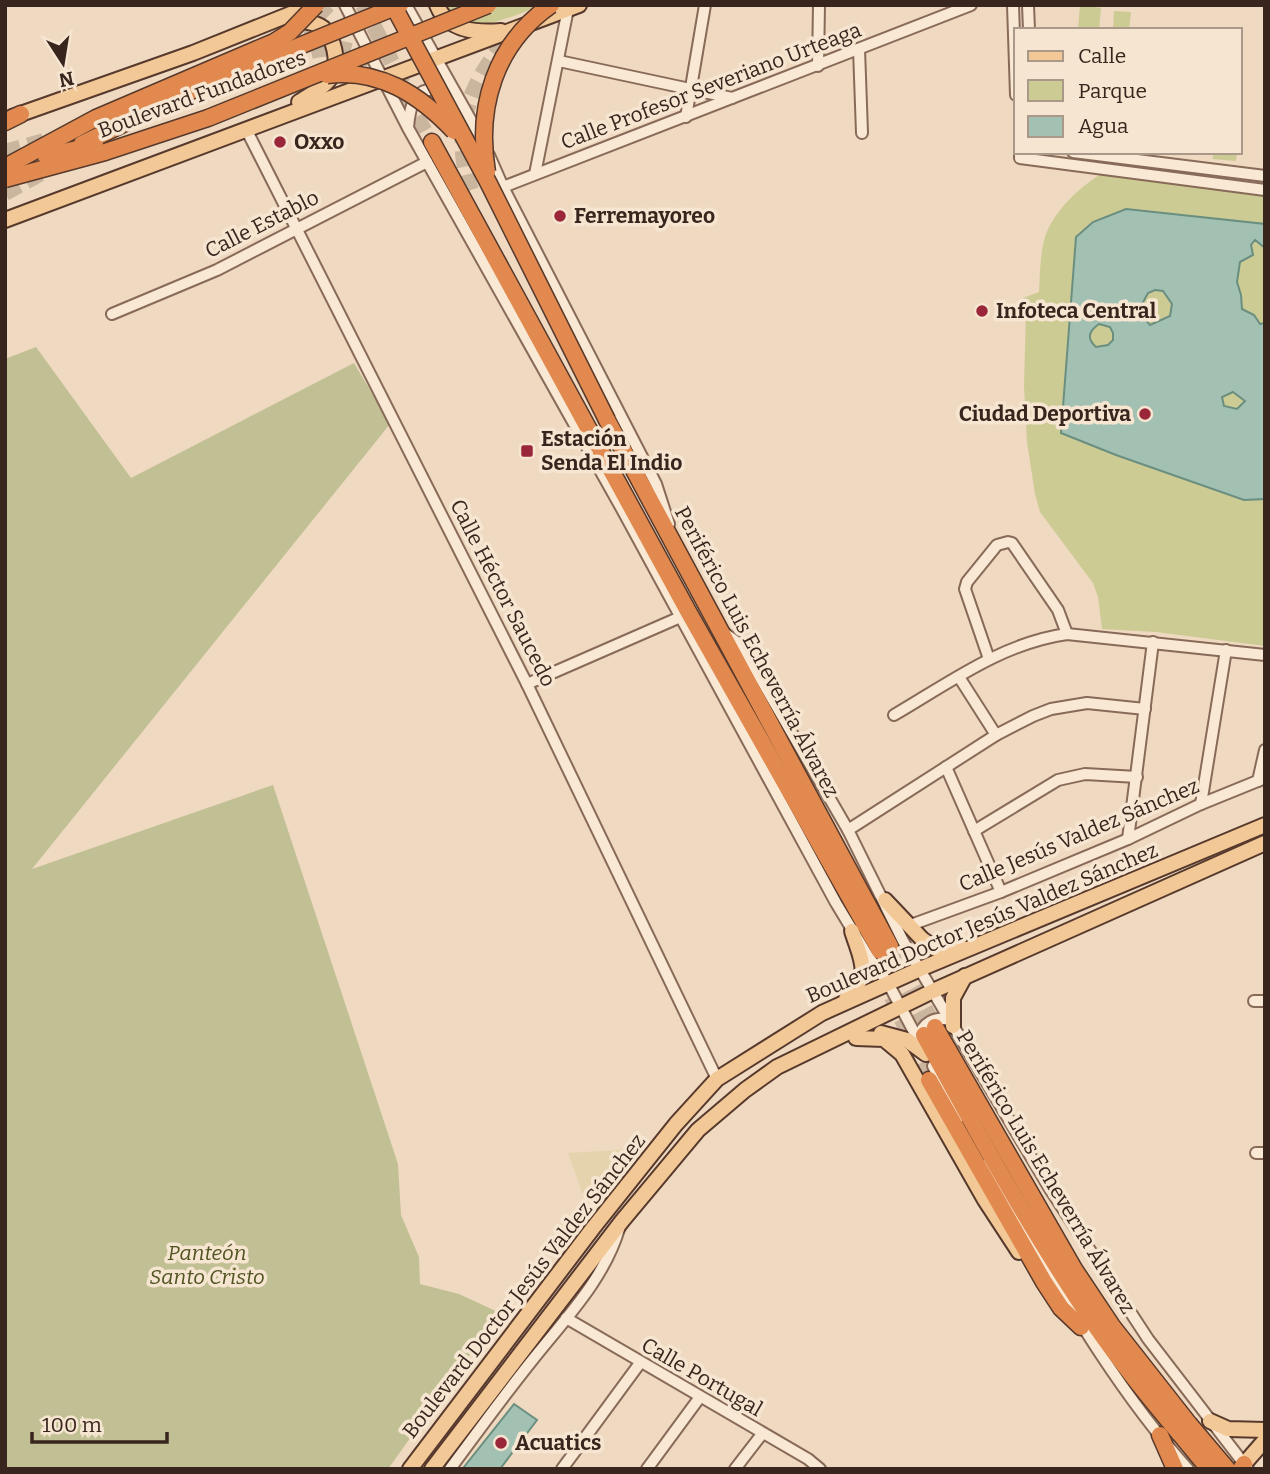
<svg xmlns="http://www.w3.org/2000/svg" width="1270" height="1474" font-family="Bitter,serif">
<rect width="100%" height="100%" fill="#efd9c0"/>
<polygon fill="#e5d3ad" points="635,1149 599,1198 584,1198 568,1153"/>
<g fill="#cdcb94">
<path d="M445 5H542C515 15 464 42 445 5Z"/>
<polygon points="1080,5 1101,8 1099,30 1078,30"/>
<polygon points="1114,11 1131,12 1129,30 1113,30"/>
<polygon points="1213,152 1237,152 1236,161 1213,159"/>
<path d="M1104 172 1265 193V646L1156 632 1102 629 1098 597 1093 583 1040 512 1035 494 1027 442 1024 386 1026 311 1023 298 1039 292C1040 274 1040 254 1045 237 1054 210 1081 186 1104 172Z"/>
</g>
<polygon fill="#c1c094" points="36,347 131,478 354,363 390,424 32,869 273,785 398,1164 401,1215 419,1257 420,1284 459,1294 500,1313 388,1469 5,1469 5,359"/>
<g fill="#a3c1b3" stroke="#6a8f80" stroke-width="2" fill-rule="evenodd">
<path d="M1126 209 1265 224V248L1255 240 1251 245 1253 255 1240 262 1237 282 1241 295 1242 309 1254 315 1260 324 1265 323V499L1244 500 1116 455 1061 433 1076 237 1093 222ZM1155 290 1163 291 1172 304 1170 316 1150 325 1144 318 1141 306 1148 293ZM1099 324 1110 327 1113 333V340L1108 345 1096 347C1086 338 1089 331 1099 324ZM1233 392 1245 401 1237 409 1224 406 1222 397Z"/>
<polygon points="514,1404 537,1420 500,1469 467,1469 464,1467"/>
</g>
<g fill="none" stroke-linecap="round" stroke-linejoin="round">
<g stroke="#cab59f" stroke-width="16" stroke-dasharray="16 8" stroke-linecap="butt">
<polyline points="363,5 403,84"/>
<polyline points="282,44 302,32 328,5"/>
<path d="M288 58C316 47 344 43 371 60"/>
<polyline points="405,96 431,142"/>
<polyline points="5,152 48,140"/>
<path d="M471 190C449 126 472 78 515 30"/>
<polyline points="5,193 43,172"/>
<polyline points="890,946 935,1027"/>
<polyline points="880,951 924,1035"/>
<polyline points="892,997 929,1080"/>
</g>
<g stroke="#886a58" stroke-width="14">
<g id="minor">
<polyline points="345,5 408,128 623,511 836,903 868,956 888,983 923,1049"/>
<polyline points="406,5 482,140"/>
<polyline points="1013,5 1016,95"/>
<polyline points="1028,5 1029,30"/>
<polyline points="859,49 862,133"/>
<polyline points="559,61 732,98"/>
<polyline points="818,66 819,5"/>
<polyline points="686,117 705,5"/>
<path d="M408 127C410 104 415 84 443 91"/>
<polyline points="246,129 527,684 717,1079"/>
<polyline points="1020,152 1020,158 1265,190"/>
<polyline points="1073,152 1265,176"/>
<polyline points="489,155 503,187 656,484 669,524"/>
<polyline points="535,174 568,9"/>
<polyline points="503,187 971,5"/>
<polyline points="112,314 217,270 427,162"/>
<polyline points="723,632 741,645 752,664 848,830 903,941 1050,1189 1148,1339 1248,1469"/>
<polyline points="989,659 965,589 967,582 997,545 1008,542 1012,543 1058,610 1067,634"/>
<polyline points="959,677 996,735"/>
<polyline points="527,684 685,615"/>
<path d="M894 715C949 683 1002 643 1067 634L1265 655"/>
<polyline points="946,767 1001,892"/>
<polyline points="1258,781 1265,750"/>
<polyline points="1201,804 1226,650"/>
<polyline points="848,830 996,735 1033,716 1051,709 1087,703 1145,709"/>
<polyline points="974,831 1058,780 1085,774 1137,777"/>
<polyline points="1128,839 1153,642"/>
<polyline points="908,926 1001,892 1128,839 1201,804 1265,778"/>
<polyline points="1254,1001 1265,1001"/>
<path d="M918 1039C922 1023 934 1016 950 1020"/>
<polyline points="933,1066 959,1117"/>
<polyline points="1256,1153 1265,1153"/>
<path d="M986 1165C1049 1269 1106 1378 1188 1469"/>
<polyline points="566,1318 808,1459 820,1469"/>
<path d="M450 1469C478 1431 505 1394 534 1358 566 1318 604 1279 619 1229"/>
<polyline points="562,1469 640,1363"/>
<polyline points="647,1469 700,1397"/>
<polyline points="735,1469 762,1434"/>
</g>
</g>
<g stroke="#56392c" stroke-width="18">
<g id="major">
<path d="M437 5C447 31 476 33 501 31"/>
<path d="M291 21C301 20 315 22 323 28 334 38 339 61 333 74 327 86 310 95 299 102"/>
<polyline points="12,117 193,53 313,5"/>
<polyline points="5,220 579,5"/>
<polyline points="885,900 922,939 936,949 961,947"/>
<path d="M846 999C872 973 862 963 852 931"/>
<polyline points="953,1026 953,998 965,976"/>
<polyline points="881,1033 907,1040 926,1054"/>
<polyline points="856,1038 884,1039 902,1054 985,1200 1019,1252"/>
<polyline points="1210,1421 1228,1429 1265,1430"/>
<polyline points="1244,1464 1265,1440"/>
<polyline points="410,1469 593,1228 676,1124 717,1079 822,1013 920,969 1265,825"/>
<polyline points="432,1469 622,1221 698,1130 745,1090 777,1067 933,991 1265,843"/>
</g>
</g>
<g stroke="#56392c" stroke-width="19">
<g id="highway">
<polyline points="5,122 21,114"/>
<polyline points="432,142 689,613 880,951"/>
<polyline points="607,420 890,946"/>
<polyline points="935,1027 1074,1269 1112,1326 1189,1424"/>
<path d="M924 1035C974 1127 1025 1220 1083 1307 1112 1352 1146 1394 1180 1434"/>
<polyline points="929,1080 1044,1282 1061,1308 1081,1327"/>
<polyline points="1160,1435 1175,1469"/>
<polyline points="1241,1469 1244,1464"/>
</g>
</g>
<use href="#minor" stroke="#f9e8d4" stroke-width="10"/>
<use href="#major" stroke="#f3c897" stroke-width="14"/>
<use href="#highway" stroke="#e1894e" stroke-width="16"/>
<g stroke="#56392c" stroke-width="19" stroke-linecap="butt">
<g id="highway-bridge">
<polyline points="393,5 488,182 607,420"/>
<path d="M327 75C379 68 420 95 454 131"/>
<polyline points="82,144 201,86 400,5"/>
<polyline points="46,156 95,145"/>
<polyline points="5,167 96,118 274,42 290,32 316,5"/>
<path d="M487 172C476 107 495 44 551 5"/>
<polyline points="5,179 105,152 208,118 488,5"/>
<polyline points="1189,1424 1227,1469"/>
<polyline points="1180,1434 1209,1469"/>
</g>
</g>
<use href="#highway-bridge" stroke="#e1894e" stroke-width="16"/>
</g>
<g fill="#992639" stroke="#f6e5d0" stroke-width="2.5">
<circle cx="280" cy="142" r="7"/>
<circle cx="560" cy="216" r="7"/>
<circle cx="982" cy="311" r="7"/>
<circle cx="1145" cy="414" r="7"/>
<rect x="520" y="444" width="14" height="14" rx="3.5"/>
<circle cx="501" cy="1443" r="7"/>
</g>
<g text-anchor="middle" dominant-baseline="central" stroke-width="7" stroke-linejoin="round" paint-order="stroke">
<g font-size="21" fill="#38251d" stroke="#f6e5d0">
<text transform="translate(711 86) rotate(-21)">Calle Profesor Severiano Urteaga</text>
<text transform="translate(202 94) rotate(-20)">Boulevard Fundadores</text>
<text transform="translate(262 224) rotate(-27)">Calle Establo</text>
<text transform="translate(503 593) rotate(63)">Calle Héctor Saucedo</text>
<text transform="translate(757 652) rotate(62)">Periférico Luis Echeverría Álvarez</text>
<text transform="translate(1079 835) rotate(-23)">Calle Jesús Valdez Sánchez</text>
<text transform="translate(982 923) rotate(-23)">Boulevard Doctor Jesús Valdez Sánchez</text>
<text transform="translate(1046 1172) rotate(59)">Periférico Luis Echeverría Álvarez</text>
<text transform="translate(524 1286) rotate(-52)">Boulevard Doctor Jesús Valdez Sánchez</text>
<text transform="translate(702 1377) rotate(30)">Calle Portugal</text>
</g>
<g font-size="21" font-weight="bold" fill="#38251d" stroke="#f6e5d0" text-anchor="start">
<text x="294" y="142">Oxxo</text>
<text x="574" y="216">Ferremayoreo</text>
<text x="996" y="311">Infoteca Central</text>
<text x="1131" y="414" text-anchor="end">Ciudad Deportiva</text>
<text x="541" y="439">Estación<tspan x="541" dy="24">Senda El Indio</tspan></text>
<text x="515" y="1443">Acuatics</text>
</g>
<g font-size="21" font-style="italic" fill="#505423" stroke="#f6e5d0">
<text x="207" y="1253">Panteón<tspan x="207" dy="24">Santo Cristo</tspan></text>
</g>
</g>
<rect width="1270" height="1474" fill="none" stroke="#38251d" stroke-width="14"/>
<rect x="1014" y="28" width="228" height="126" fill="#f6e5d0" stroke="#aa9888" stroke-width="2"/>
<rect x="1028" y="51" width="35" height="10" fill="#f3c897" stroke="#aa9888" stroke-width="2"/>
<text x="1078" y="63" font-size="21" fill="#38251d">Calle</text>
<rect x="1028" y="80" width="35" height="21" fill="#cdcb94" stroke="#aa9888" stroke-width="2"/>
<text x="1078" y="98" font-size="21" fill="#38251d">Parque</text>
<rect x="1028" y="116" width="35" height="21" fill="#a3c1b3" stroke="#aa9888" stroke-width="2"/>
<text x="1078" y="133" font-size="21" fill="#38251d">Agua</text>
<g transform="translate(63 63) rotate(168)" stroke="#f6e5d0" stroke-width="5" paint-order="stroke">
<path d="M0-5L12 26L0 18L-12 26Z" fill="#38251d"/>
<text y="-10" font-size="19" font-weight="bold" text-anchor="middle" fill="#38251d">N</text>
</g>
<path d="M32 1432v10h135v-10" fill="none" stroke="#38251d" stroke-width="3.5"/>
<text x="42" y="1432" font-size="21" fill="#38251d" stroke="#f6e5d0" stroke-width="5" paint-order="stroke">100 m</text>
</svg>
